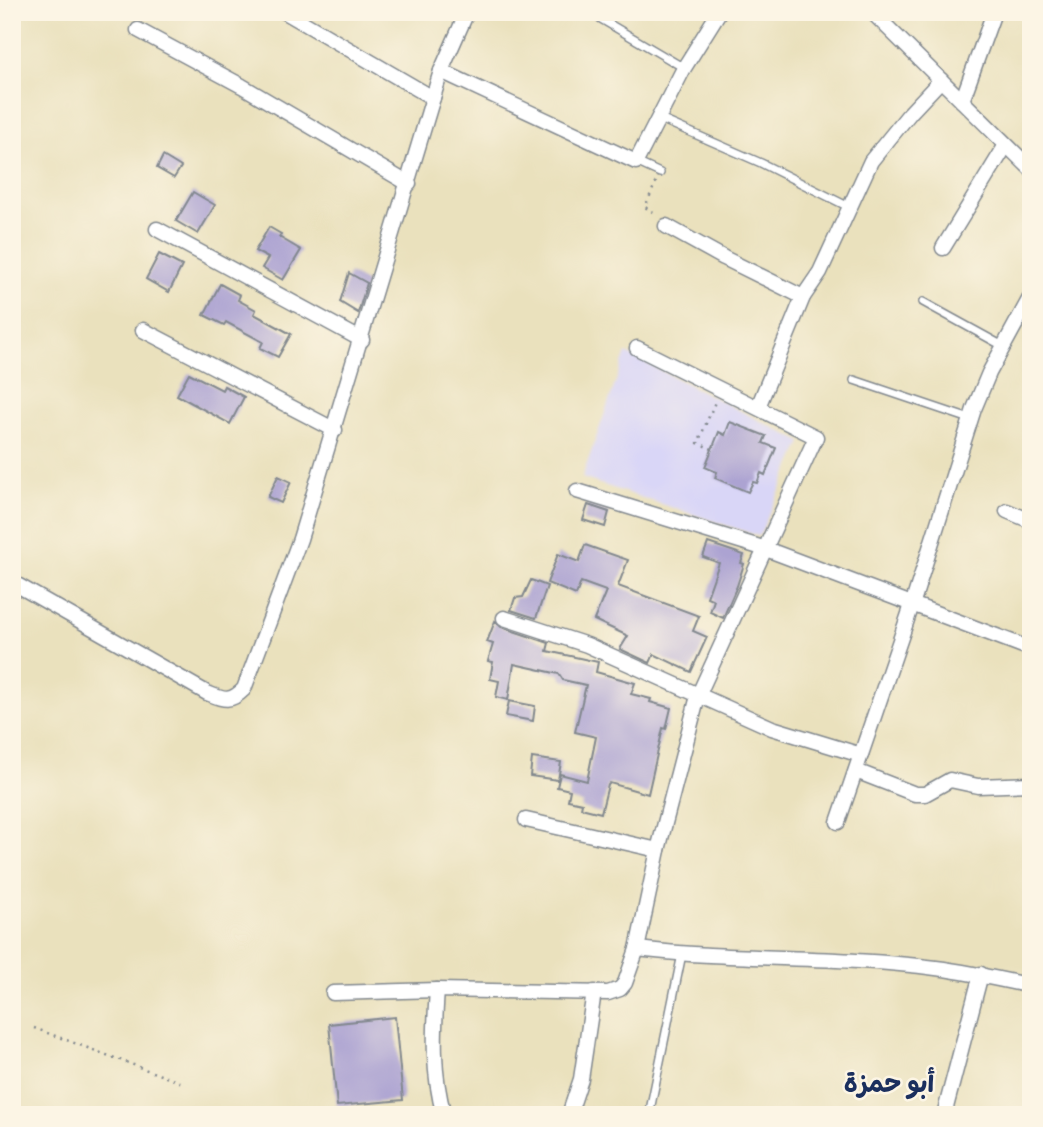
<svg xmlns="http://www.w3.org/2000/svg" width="1043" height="1127" font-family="'Patrick Hand','Playpen Sans Arabic',sans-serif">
<rect width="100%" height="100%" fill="#fcf5e5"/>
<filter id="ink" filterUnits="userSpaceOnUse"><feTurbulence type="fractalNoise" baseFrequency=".0143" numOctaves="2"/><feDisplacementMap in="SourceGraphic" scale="14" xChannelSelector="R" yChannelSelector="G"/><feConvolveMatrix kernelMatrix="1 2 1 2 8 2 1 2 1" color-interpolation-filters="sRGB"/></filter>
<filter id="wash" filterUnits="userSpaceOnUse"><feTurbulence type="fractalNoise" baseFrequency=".00686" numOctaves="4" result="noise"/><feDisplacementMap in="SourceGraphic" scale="28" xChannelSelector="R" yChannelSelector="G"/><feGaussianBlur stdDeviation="1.57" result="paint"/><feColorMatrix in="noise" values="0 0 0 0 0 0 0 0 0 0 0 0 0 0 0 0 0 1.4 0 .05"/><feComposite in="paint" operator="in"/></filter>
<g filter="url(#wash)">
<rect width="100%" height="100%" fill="#eae1bd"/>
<polygon fill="#d9d6f7" points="626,353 802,442 759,536 582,478"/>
<g id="blocks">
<g fill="#aca3d2">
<polygon points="163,156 181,167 174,178 157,168"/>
<polygon points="193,192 215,205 198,234 176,221"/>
<polygon points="269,227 281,234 279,237 301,250 283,280 262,268 268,258 255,251"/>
<polygon points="159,254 182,266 169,292 146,279"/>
<polygon points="349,273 367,283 358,313 340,302"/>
<polygon points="220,284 240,295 238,300 256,310 254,314 291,334 278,357 260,348 263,342 226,322 224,325 204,315"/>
<polygon points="189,373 222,390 224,386 244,397 230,424 177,395"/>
<polygon points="730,422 766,436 763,443 776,448 765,475 761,473 757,483 753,482 748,492 715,478 717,472 705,467 719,432 725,435"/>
<polygon points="278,476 291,482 281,503 268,497"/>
<polygon points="588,505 609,512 605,527 583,520"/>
<polygon points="708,543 744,555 741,563 744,564 737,586 723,618 710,612 714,600 707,597 719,563 703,557"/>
<polygon points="585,545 628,560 618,586 699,616 693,631 707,637 691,672 654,654 650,663 620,649 628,636 594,620 606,591 581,582 576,595 547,583 558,554 579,562"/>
<polygon points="531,580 547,586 536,618 511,610 515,598 523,597"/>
<polygon points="495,621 501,627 549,643 547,651 598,662 596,672 635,683 631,694 651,699 650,702 671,708 666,729 663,728 648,794 610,783 608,785 601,813 581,808 582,803 568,800 570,790 557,787 560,774 587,781 596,737 575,732 586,685 563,680 559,674 514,664 508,700 496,697 499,681 490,679 493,662 488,661 493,644 487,642"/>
<polygon points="509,701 535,706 533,721 506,716"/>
<polygon points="532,758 561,762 558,780 530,776"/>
<polygon points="395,1017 403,1100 337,1106 329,1024"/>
</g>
</g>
</g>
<g filter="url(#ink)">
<use href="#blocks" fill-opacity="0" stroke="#82888e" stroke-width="2"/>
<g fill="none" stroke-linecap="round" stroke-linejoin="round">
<g stroke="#82888e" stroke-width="10">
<g id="lane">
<polyline points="595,12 601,19 684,68"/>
<polyline points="658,118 761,163 849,207"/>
<polyline points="636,162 660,173"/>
<polyline points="923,302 1003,346"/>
<polyline points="854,380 970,419"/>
<polyline points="649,1115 682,954"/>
<polyline points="827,1115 828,1112"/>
</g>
</g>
<g stroke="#82888e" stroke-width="17">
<g id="street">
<polyline points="285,12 433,98"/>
<polyline points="872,12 1031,169"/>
<polyline points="138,30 242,86 409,184"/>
<polyline points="441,71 636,162 684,68 719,12"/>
<polyline points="962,101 994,12"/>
<polyline points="666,226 724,258 803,297"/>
<polyline points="157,229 362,340"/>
<polyline points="943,248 1006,145"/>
<polyline points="143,330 335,430"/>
<polyline points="758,407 803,297 820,272 871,161 910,113 941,80"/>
<polyline points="577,491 766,549 1031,649"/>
<polyline points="1007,511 1031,521"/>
<path d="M12 582 207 693C224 700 230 703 244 689L300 539 441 71 467 12"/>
<polyline points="504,618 587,645 772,728 861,755"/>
<polyline points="856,771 915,794 925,794 950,780 978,786 1031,784"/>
<polyline points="526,820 658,850"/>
<polyline points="838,822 912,605 974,409 989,373 1031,296"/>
<path d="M637 949C736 961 837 955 936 968 968 972 999 979 1031 986"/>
<path d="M437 990C434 1033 432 1073 444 1115"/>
<polyline points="333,993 437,990 608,993 620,989 625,983 637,949 658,850 698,696 816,437 637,348"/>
<polyline points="569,1115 581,1079 594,992"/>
<polyline points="944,1115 981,974"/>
</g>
</g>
<g stroke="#82888e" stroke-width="2.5" stroke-dasharray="2 5" stroke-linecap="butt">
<polyline points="656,182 645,207 657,215"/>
<polyline points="712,449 698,443 715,402"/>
<polyline points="34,1028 182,1083"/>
</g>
<use href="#lane" stroke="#fff" stroke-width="7"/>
<use href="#street" stroke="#fff" stroke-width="14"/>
</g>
</g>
<g text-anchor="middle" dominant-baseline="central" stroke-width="5" stroke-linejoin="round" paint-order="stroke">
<g font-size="26" font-weight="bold" fill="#1b2f5e" stroke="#fcf5e5">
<text x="889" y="1082">أبو حمزة</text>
</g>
</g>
<rect width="1043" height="1127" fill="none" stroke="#fcf5e5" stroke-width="42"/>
</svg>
